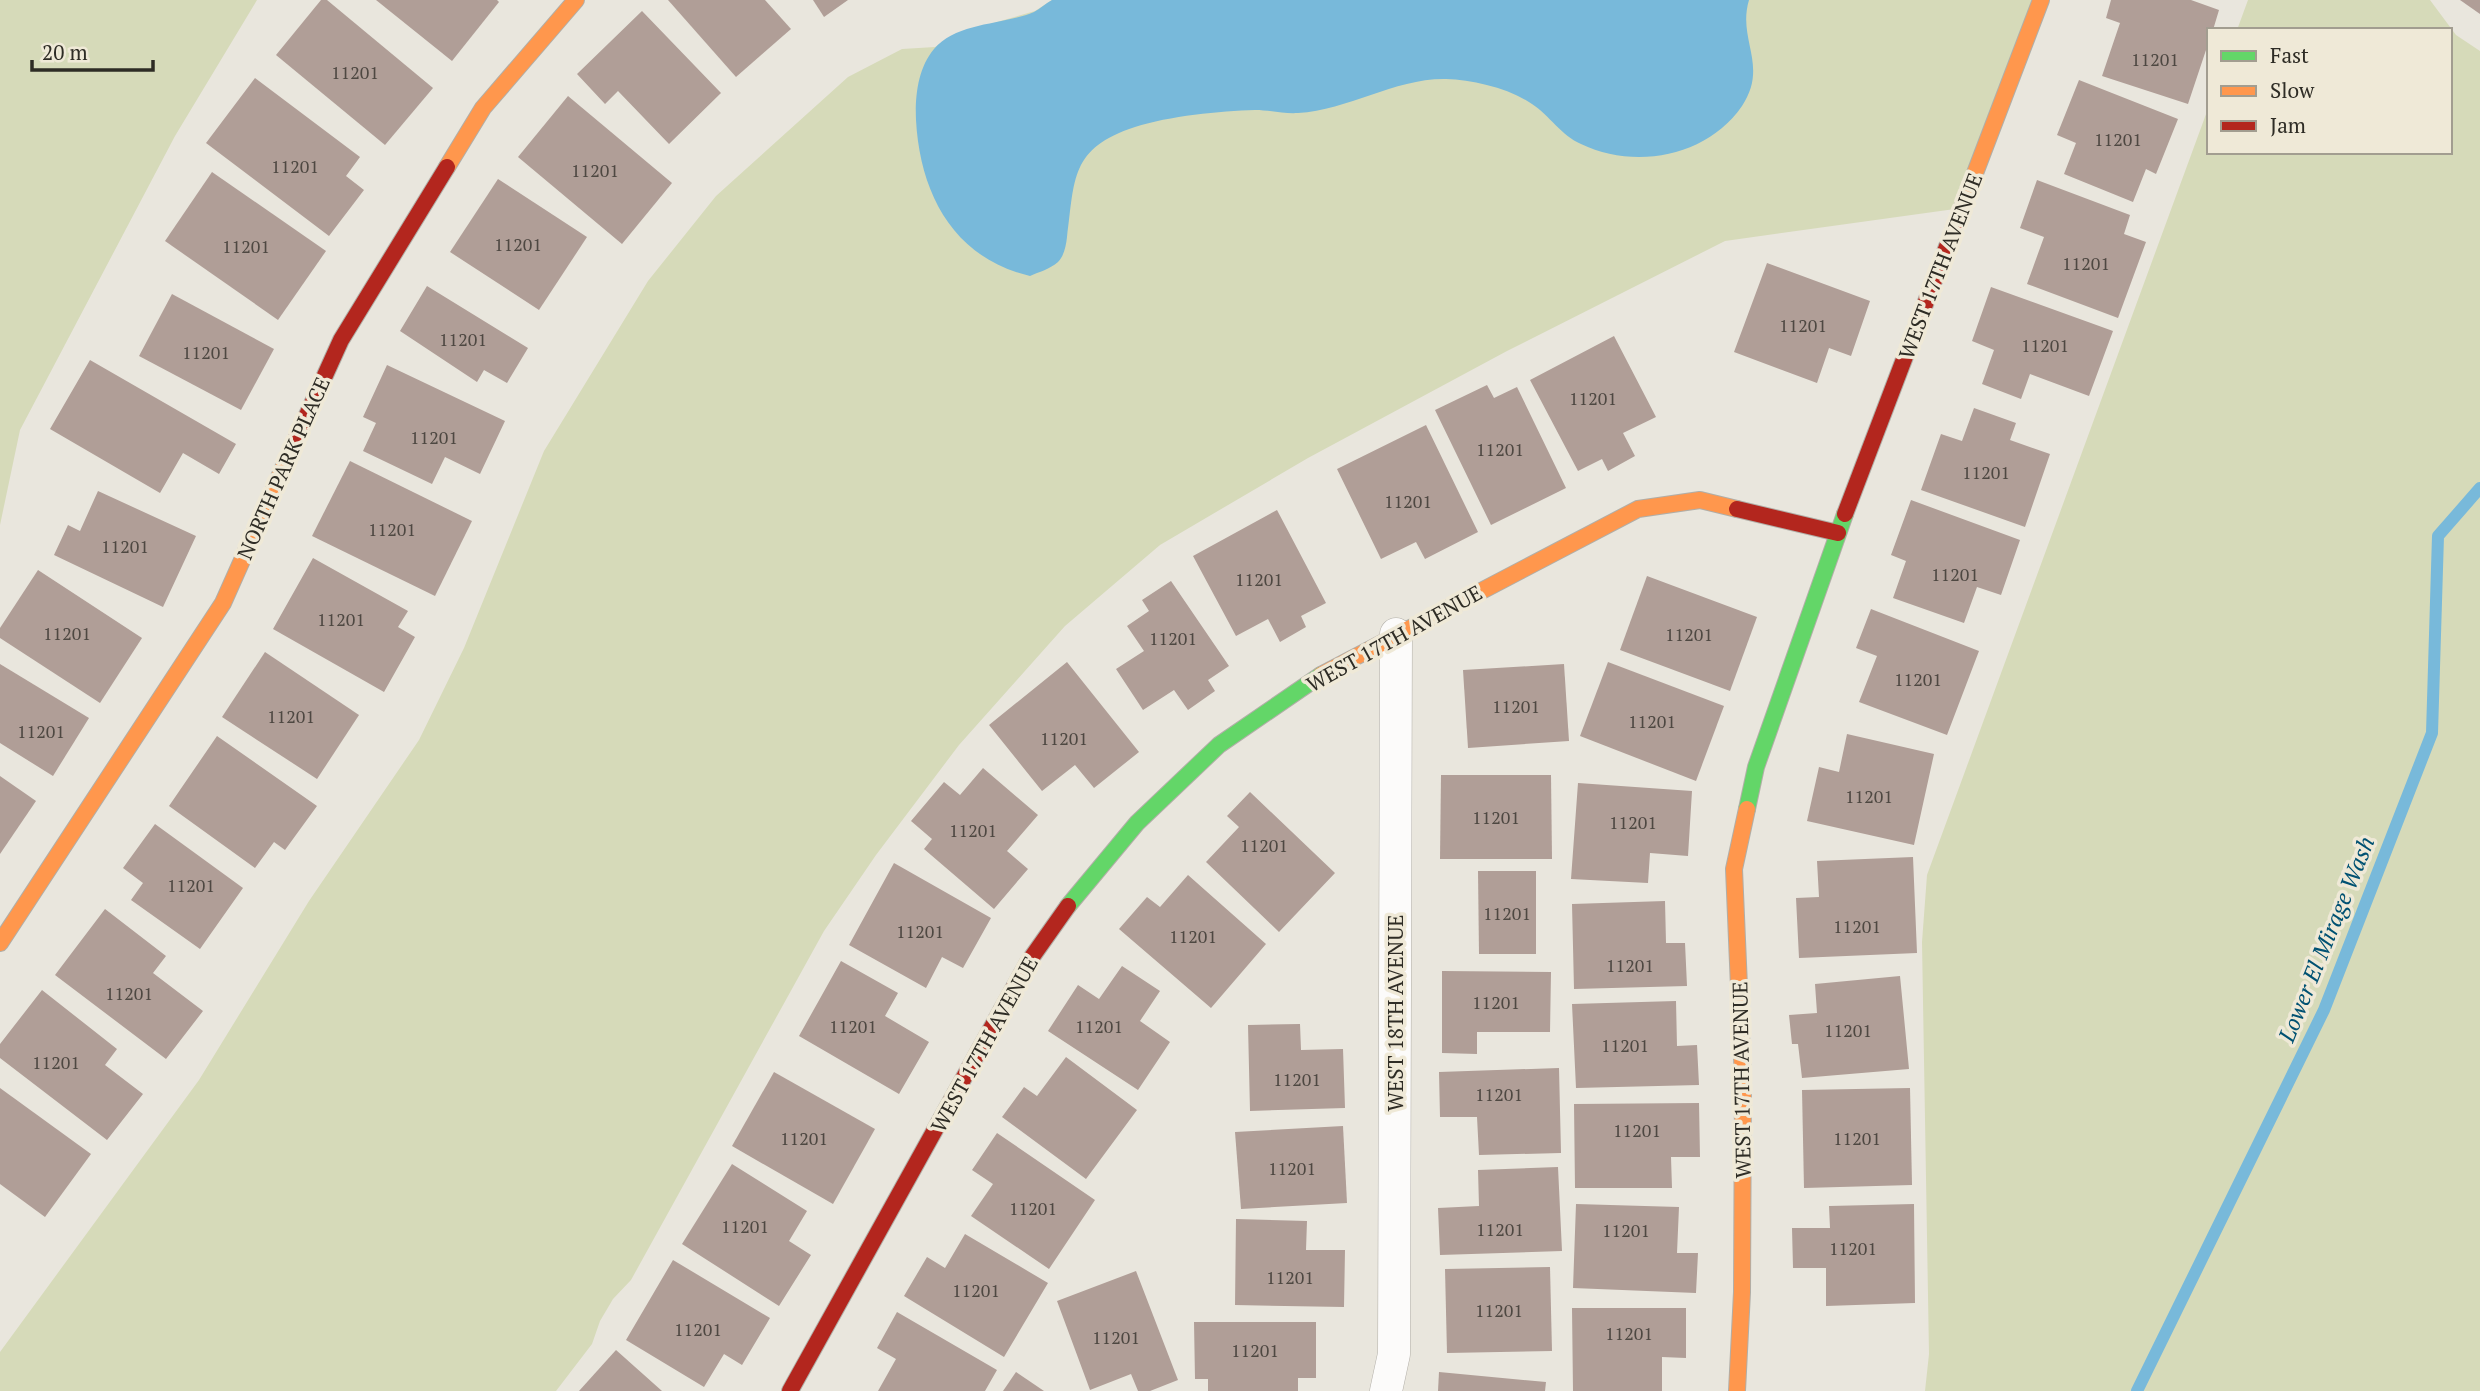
<svg xmlns="http://www.w3.org/2000/svg" width="2480" height="1391" font-family="'PT Serif',serif">
<rect width="100%" height="100%" fill="#e9e6dd"/>
<g fill="#d6dab9">
<polygon points="0,0 257,0 175,136 20,430 0,525"/>
<polygon points="1052,0 2041,0 1962,208 1725,241 1507,351 1308,458 1160,545 1065,626 959,745 876,855 824,931 631,1280 613,1299 600,1321 592,1344 556,1391 0,1391 0,1352 199,1080 309,901 419,740 464,648 544,451 648,281 716,196 848,77 902,49 935,47 962,32 1035,11"/>
<polygon points="2248,0 2430,0 2456,35 2480,51 2480,1391 1925,1391 1929,1354 1922,942 1927,875 2209,106 2209,152 2450,152 2450,30 2237,30"/>
</g>
<path fill="#78b9da" d="M1052 0H1749C1737 40 1769 65 1742 106 1707 157 1635 170 1581 144 1562 136 1549 115 1532 104 1509 88 1473 80 1446 79 1395 78 1349 110 1298 113 1284 114 1269 110 1255 110 1220 111 1169 116 1135 127 1070 148 1075 179 1067 237 1066 246 1064 256 1058 262 1050 269 1039 272 1030 276 953 258 920 193 916 120 915 96 918 68 934 49 957 22 1004 25 1034 12 1040 9 1046 3 1052 0Z"/>
<g fill="none" stroke-linecap="round" stroke-linejoin="round">
<polyline stroke="#78b9da" stroke-width="12" points="2137,1391 2324,1010 2432,733 2438,536 2480,488"/>
</g>
<g fill="#b09e97">
<polygon points="321,0 327,0 433,88 385,145 276,55"/>
<polygon points="376,0 497,0 499,2 452,61"/>
<polygon points="668,0 765,0 791,29 736,77"/>
<polygon points="813,0 848,0 824,17"/>
<polygon points="2111,0 2191,0 2219,10 2213,30 2209,30 2209,41 2188,104 2102,76 2120,23 2106,18"/>
<polygon points="2460,0 2480,0 2480,14"/>
<polygon points="642,11 721,93 669,144 618,91 605,104 577,74"/>
<polygon points="255,78 360,157 346,176 364,190 329,236 206,143"/>
<polygon points="2079,80 2178,119 2156,174 2146,169 2133,202 2064,174 2076,143 2057,135"/>
<polygon points="568,96 672,183 622,244 518,157"/>
<polygon points="212,172 326,251 278,320 165,241"/>
<polygon points="498,179 587,237 539,310 450,252"/>
<polygon points="2037,180 2130,215 2124,234 2146,242 2118,318 2027,284 2044,237 2020,228"/>
<polygon points="1767,263 1870,301 1851,356 1829,348 1817,383 1734,352"/>
<polygon points="427,286 528,348 507,383 484,370 477,382 400,331"/>
<polygon points="1991,287 2113,331 2089,396 2030,374 2021,399 1982,384 1994,350 1972,341"/>
<polygon points="172,294 274,349 241,410 139,356"/>
<polygon points="1614,336 1656,417 1623,433 1635,456 1608,471 1602,459 1578,471 1530,380"/>
<polygon points="90,360 236,444 219,474 183,453 160,493 50,429"/>
<polygon points="387,365 505,421 480,474 445,457 432,484 363,451 376,423 363,417"/>
<polygon points="1487,385 1494,398 1517,387 1566,488 1491,525 1435,410"/>
<polygon points="1974,408 2016,423 2010,440 2050,454 2025,527 1921,490 1941,434 1962,441"/>
<polygon points="1426,425 1478,532 1425,559 1416,542 1381,559 1337,469"/>
<polygon points="350,461 472,521 435,596 312,536"/>
<polygon points="98,491 196,536 163,607 54,555 68,525 80,531"/>
<polygon points="1911,500 2020,540 2001,595 1977,587 1964,623 1893,598 1906,561 1891,555"/>
<polygon points="1277,510 1326,603 1301,616 1306,627 1280,642 1268,619 1236,636 1193,556"/>
<polygon points="313,558 408,611 398,627 415,637 384,692 273,629"/>
<polygon points="38,570 142,638 100,703 0,638 0,628"/>
<polygon points="1647,576 1757,617 1730,691 1620,650"/>
<polygon points="1171,581 1229,666 1208,680 1215,691 1188,710 1174,690 1143,710 1116,669 1144,651 1127,626 1149,611 1142,600"/>
<polygon points="1871,609 1979,651 1947,735 1859,702 1877,656 1856,648"/>
<polygon points="265,652 359,715 317,779 222,717"/>
<polygon points="1067,662 1139,752 1094,788 1075,765 1042,791 989,725"/>
<polygon points="1608,662 1724,706 1696,781 1580,736"/>
<polygon points="0,664 89,718 53,776 0,743"/>
<polygon points="1564,664 1569,741 1468,748 1463,670"/>
<polygon points="1847,734 1934,754 1914,845 1807,821 1819,767 1839,772"/>
<polygon points="217,736 317,806 285,850 274,842 255,868 169,806"/>
<polygon points="983,768 1038,815 1007,851 1028,869 994,909 924,849 932,839 911,821 944,782 960,795"/>
<polygon points="1441,775 1551,775 1552,859 1440,859"/>
<polygon points="0,776 36,801 0,854"/>
<polygon points="1578,783 1692,791 1688,856 1650,853 1648,883 1571,879"/>
<polygon points="1250,792 1335,873 1279,932 1206,862 1239,827 1227,816"/>
<polygon points="155,824 243,888 200,949 131,900 143,883 123,868"/>
<polygon points="1913,857 1917,953 1799,958 1796,898 1819,897 1817,861"/>
<polygon points="894,863 991,918 963,968 942,957 926,988 849,945"/>
<polygon points="1478,871 1536,871 1536,954 1479,954"/>
<polygon points="1188,875 1266,944 1211,1008 1119,929 1147,897 1160,907"/>
<polygon points="1665,901 1666,943 1685,943 1687,986 1574,989 1572,904"/>
<polygon points="105,909 166,956 153,973 203,1011 166,1059 55,975"/>
<polygon points="841,961 898,993 885,1016 929,1042 899,1094 799,1036"/>
<polygon points="1122,966 1160,991 1140,1021 1170,1042 1138,1090 1048,1031 1078,985 1099,999"/>
<polygon points="1442,971 1551,972 1550,1032 1477,1032 1477,1054 1442,1053"/>
<polygon points="1900,976 1909,1069 1802,1078 1798,1044 1792,1044 1789,1015 1817,1013 1815,984"/>
<polygon points="42,990 117,1049 105,1065 143,1094 107,1140 0,1058 0,1044"/>
<polygon points="1676,1001 1677,1046 1697,1045 1699,1085 1576,1088 1572,1004"/>
<polygon points="1300,1024 1301,1050 1343,1049 1345,1108 1250,1111 1248,1025"/>
<polygon points="1066,1057 1137,1110 1086,1179 1002,1117 1024,1087 1037,1096"/>
<polygon points="1559,1068 1561,1153 1479,1155 1477,1117 1440,1117 1439,1072"/>
<polygon points="774,1072 875,1129 833,1204 732,1146"/>
<polygon points="0,1088 91,1154 45,1217 0,1184"/>
<polygon points="1910,1088 1912,1185 1804,1188 1802,1090"/>
<polygon points="1699,1103 1700,1157 1671,1157 1672,1188 1575,1188 1574,1104"/>
<polygon points="1343,1126 1347,1203 1241,1209 1235,1132"/>
<polygon points="997,1133 1095,1200 1049,1269 971,1216 993,1184 972,1170"/>
<polygon points="732,1164 807,1211 789,1241 811,1255 779,1306 682,1244"/>
<polygon points="1558,1167 1562,1251 1440,1255 1438,1208 1479,1206 1478,1170"/>
<polygon points="1576,1204 1679,1207 1677,1253 1698,1253 1696,1293 1573,1288"/>
<polygon points="1914,1204 1915,1303 1826,1306 1826,1268 1793,1268 1792,1228 1830,1228 1829,1206"/>
<polygon points="1236,1219 1307,1221 1306,1250 1345,1250 1344,1307 1235,1305"/>
<polygon points="965,1234 1048,1283 1004,1357 904,1296 927,1257 945,1268"/>
<polygon points="673,1260 770,1318 742,1365 724,1354 704,1387 626,1340"/>
<polygon points="1550,1267 1552,1351 1447,1353 1445,1269"/>
<polygon points="1136,1271 1178,1380 1150,1391 1138,1391 1131,1374 1090,1390 1057,1301"/>
<polygon points="1572,1308 1686,1308 1686,1358 1662,1357 1662,1391 1573,1391"/>
<polygon points="897,1312 997,1370 985,1391 878,1391 896,1359 877,1348"/>
<polygon points="1194,1322 1316,1322 1316,1378 1298,1378 1298,1391 1208,1391 1208,1379 1195,1379"/>
<polygon points="616,1350 662,1391 579,1391"/>
<polygon points="1016,1372 1044,1391 1003,1391"/>
<polygon points="1439,1372 1546,1382 1545,1391 1438,1391"/>
</g>
<g fill="none" stroke-linecap="round" stroke-linejoin="round">
<g stroke="#b1aea7" stroke-width="33">
<polyline id="street" points="1386,1391 1394,1354 1396,634"/>
</g>
<g stroke="#b1aea7" stroke-width="18">
<g id="fast">
<polyline points="1747,809 1756,767 1845,514"/>
<polyline points="1068,906 1137,823 1219,745 1321,675"/>
</g>
</g>
<g stroke="#b1aea7" stroke-width="18">
<g id="slow">
<polyline points="447,167 483,108 576,0"/>
<polyline points="1964,202 2041,0"/>
<polyline points="1321,675 1638,509 1700,500 1737,509"/>
<polyline points="0,943 223,603 293,446"/>
<polyline points="1737,1391 1742,1292 1743,1081 1734,869 1747,809"/>
</g>
</g>
<g stroke="#b1aea7" stroke-width="18">
<g id="jam">
<polyline points="293,446 341,340 447,167"/>
<polyline points="1737,509 1838,533"/>
<polyline points="1845,514 1964,202"/>
<polyline points="790,1391 1027,964 1068,906"/>
</g>
</g>
<use href="#street" stroke="#fcfbfa" stroke-width="32"/>
<use href="#fast" stroke="#63d668" stroke-width="16"/>
<use href="#slow" stroke="#ff974d" stroke-width="16"/>
<use href="#jam" stroke="#b3261e" stroke-width="16"/>
</g>
<g text-anchor="middle" dominant-baseline="central" stroke-width="7" stroke-linejoin="round" paint-order="stroke">
<g font-size="18" fill="#4e4842">
<text x="2155" y="59">11201</text>
<text x="355" y="72">11201</text>
<text x="2118" y="139">11201</text>
<text x="295" y="166">11201</text>
<text x="595" y="170">11201</text>
<text x="518" y="244">11201</text>
<text x="246" y="246">11201</text>
<text x="2086" y="263">11201</text>
<text x="1803" y="325">11201</text>
<text x="463" y="339">11201</text>
<text x="2045" y="345">11201</text>
<text x="206" y="352">11201</text>
<text x="1593" y="398">11201</text>
<text x="434" y="437">11201</text>
<text x="1500" y="449">11201</text>
<text x="1986" y="472">11201</text>
<text x="1408" y="501">11201</text>
<text x="392" y="529">11201</text>
<text x="125" y="546">11201</text>
<text x="1955" y="574">11201</text>
<text x="1259" y="579">11201</text>
<text x="341" y="619">11201</text>
<text x="67" y="633">11201</text>
<text x="1689" y="634">11201</text>
<text x="1173" y="638">11201</text>
<text x="1918" y="679">11201</text>
<text x="1516" y="706">11201</text>
<text x="291" y="716">11201</text>
<text x="1652" y="721">11201</text>
<text x="41" y="731">11201</text>
<text x="1064" y="738">11201</text>
<text x="1869" y="796">11201</text>
<text x="1496" y="817">11201</text>
<text x="1633" y="822">11201</text>
<text x="973" y="830">11201</text>
<text x="1264" y="845">11201</text>
<text x="191" y="885">11201</text>
<text x="1507" y="913">11201</text>
<text x="1857" y="926">11201</text>
<text x="920" y="931">11201</text>
<text x="1193" y="936">11201</text>
<text x="1630" y="965">11201</text>
<text x="129" y="993">11201</text>
<text x="1496" y="1002">11201</text>
<text x="853" y="1026">11201</text>
<text x="1099" y="1026">11201</text>
<text x="1848" y="1030">11201</text>
<text x="1625" y="1045">11201</text>
<text x="56" y="1062">11201</text>
<text x="1297" y="1079">11201</text>
<text x="1499" y="1094">11201</text>
<text x="1637" y="1130">11201</text>
<text x="804" y="1138">11201</text>
<text x="1857" y="1138">11201</text>
<text x="1292" y="1168">11201</text>
<text x="1033" y="1208">11201</text>
<text x="745" y="1226">11201</text>
<text x="1500" y="1229">11201</text>
<text x="1626" y="1230">11201</text>
<text x="1853" y="1248">11201</text>
<text x="1290" y="1277">11201</text>
<text x="976" y="1290">11201</text>
<text x="1499" y="1310">11201</text>
<text x="698" y="1329">11201</text>
<text x="1629" y="1333">11201</text>
<text x="1116" y="1337">11201</text>
<text x="1255" y="1350">11201</text>
</g>
<g font-size="21" fill="#2e2c25" stroke="#efe9d7">
<text transform="translate(1940 266) rotate(-69)">WEST 17TH AVENUE</text>
<text transform="translate(283 468) rotate(-66)">NORTH PARK PLACE</text>
<text transform="translate(1394 638) rotate(-29)">WEST 17TH AVENUE</text>
<text transform="translate(1395 1013) rotate(-90)">WEST 18TH AVENUE</text>
<text transform="translate(984 1044) rotate(-61)">WEST 17TH AVENUE</text>
<text transform="translate(1741 1080) rotate(-91)">WEST 17TH AVENUE</text>
</g>
<g font-size="23" font-style="italic" fill="#005172" stroke="#efe9d7">
<text transform="translate(2326 939) rotate(-68)">Lower El Mirage Wash</text>
</g>
</g>
<rect x="2207" y="28" width="245" height="126" fill="#efe9d7" stroke="#a29d90" stroke-width="2"/>
<rect x="2221" y="51" width="35" height="10" fill="#63d668" stroke="#a29d90" stroke-width="2"/>
<text x="2270" y="63" font-size="21" fill="#2e2c25">Fast</text>
<rect x="2221" y="86" width="35" height="10" fill="#ff974d" stroke="#a29d90" stroke-width="2"/>
<text x="2270" y="98" font-size="21" fill="#2e2c25">Slow</text>
<rect x="2221" y="121" width="35" height="10" fill="#b3261e" stroke="#a29d90" stroke-width="2"/>
<text x="2270" y="133" font-size="21" fill="#2e2c25">Jam</text>
<path d="M32 60v10h121v-10" fill="none" stroke="#2e2c25" stroke-width="3.5"/>
<text x="42" y="60" font-size="21" fill="#2e2c25" stroke="#efe9d7" stroke-width="5" paint-order="stroke">20 m</text>
</svg>
